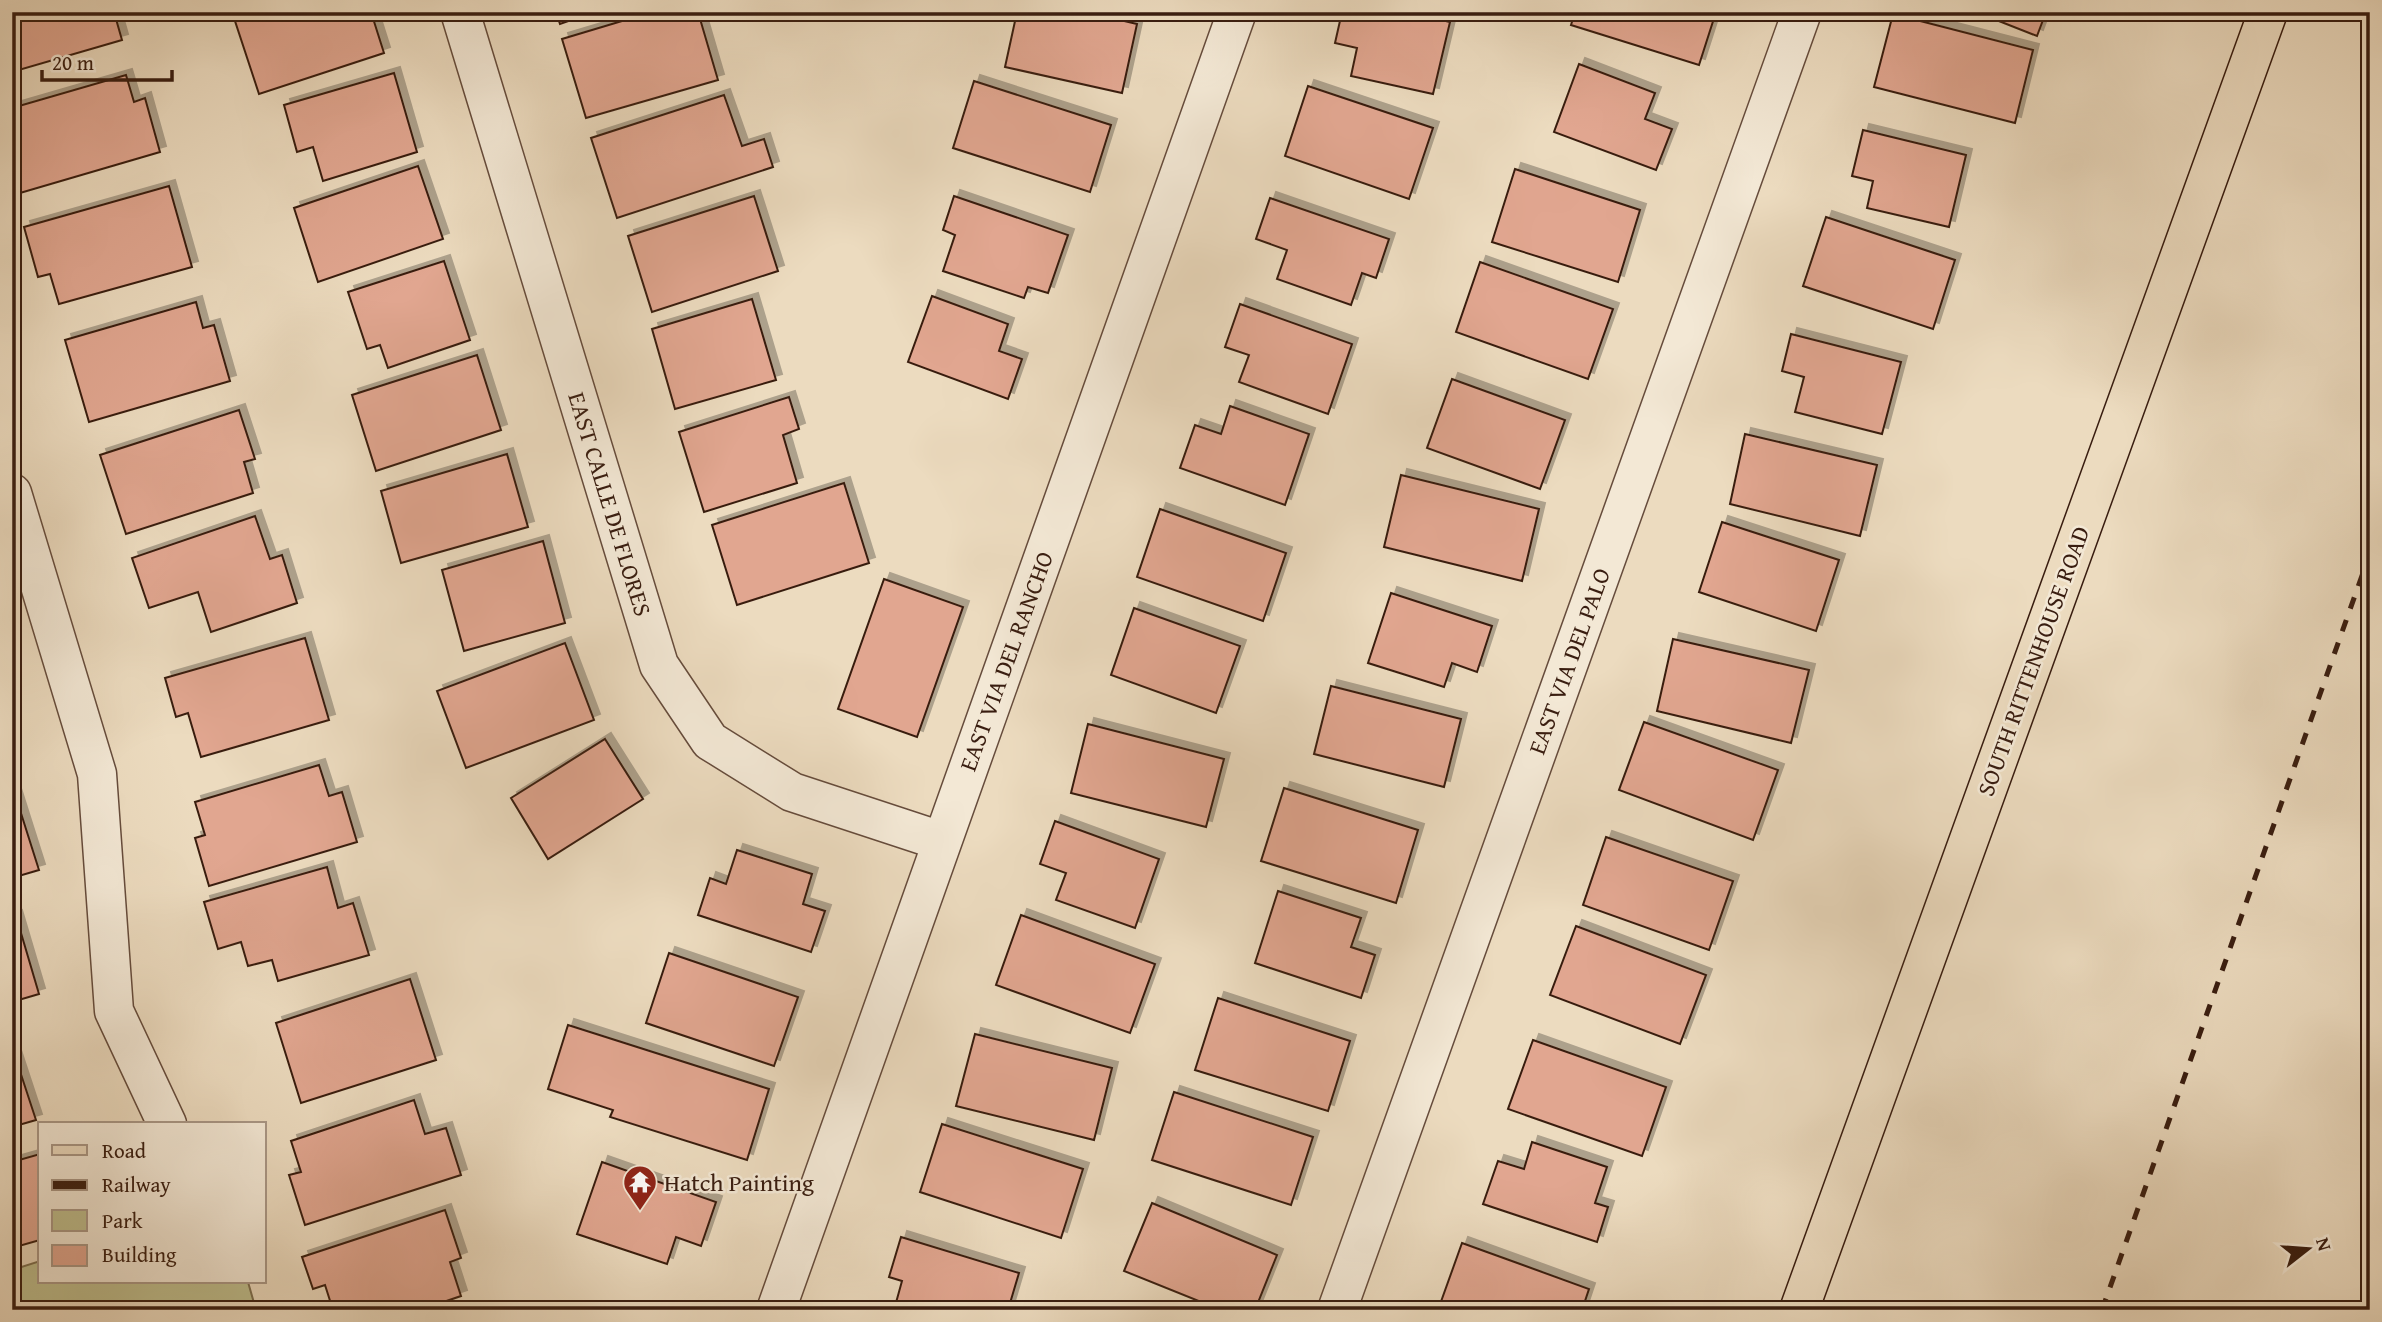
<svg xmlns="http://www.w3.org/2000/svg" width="2382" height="1322" font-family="'Gentium Book Plus',serif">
<defs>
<filter id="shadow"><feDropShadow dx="6" dy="-6" stdDeviation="0" flood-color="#0004"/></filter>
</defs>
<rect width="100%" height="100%" fill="#ecdbbf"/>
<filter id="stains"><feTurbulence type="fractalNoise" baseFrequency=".00286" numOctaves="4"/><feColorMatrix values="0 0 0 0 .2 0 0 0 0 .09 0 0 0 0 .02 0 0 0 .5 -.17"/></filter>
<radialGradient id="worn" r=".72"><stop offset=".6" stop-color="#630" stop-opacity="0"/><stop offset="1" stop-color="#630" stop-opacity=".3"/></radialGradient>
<polygon fill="#bebe8e" stroke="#7c6e4f" stroke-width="2" points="40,1261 40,1282 248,1282 256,1310 12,1310 12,1270"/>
<g fill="#e1a690" stroke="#391d10" stroke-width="2" filter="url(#shadow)">
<polygon points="12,12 114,12 122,40 12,72"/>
<polygon points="260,12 371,12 384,53 259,94 235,21"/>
<polygon points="556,12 594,12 560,24"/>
<polygon points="652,12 698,12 718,80 586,118 562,39"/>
<polygon points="1017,12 1086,12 1137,24 1122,93 1005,67"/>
<polygon points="1342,12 1407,12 1450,22 1433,94 1351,76 1357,48 1335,43"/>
<polygon points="1575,12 1716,12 1699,65 1571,25"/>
<polygon points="1976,12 2046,12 2037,36"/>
<polygon points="1893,14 2033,50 2015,123 1874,87"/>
<polygon points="1579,64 1655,93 1645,119 1672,129 1656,170 1554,132"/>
<polygon points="394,73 417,152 323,181 313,147 297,152 284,105"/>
<polygon points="126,75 134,102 145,98 160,152 20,193 12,166 12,108"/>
<polygon points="974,81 1111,125 1090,192 953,148"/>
<polygon points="1308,86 1433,128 1409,199 1285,156"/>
<polygon points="724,95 742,146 764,139 773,167 617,218 591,138"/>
<polygon points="1863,130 1966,155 1949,227 1867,208 1873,181 1852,176"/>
<polygon points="418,166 443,239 318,282 294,208"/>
<polygon points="1515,169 1640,210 1618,282 1492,242"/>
<polygon points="169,186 192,267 59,304 50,274 38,277 24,227"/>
<polygon points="754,196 778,271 652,312 628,236"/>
<polygon points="954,196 1068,235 1048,293 1028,287 1024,298 943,271 955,235 943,230"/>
<polygon points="1270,198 1389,239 1376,278 1362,273 1351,305 1277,279 1287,250 1256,239"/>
<polygon points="1826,217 1955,260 1933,329 1803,286"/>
<polygon points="444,261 470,340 388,368 380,345 367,349 348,292"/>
<polygon points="1480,262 1613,309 1588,379 1456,332"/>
<polygon points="932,296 1008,324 999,351 1022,359 1008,399 908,362"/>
<polygon points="752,299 776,380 675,409 652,329"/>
<polygon points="196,302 203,328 214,325 230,381 89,422 65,340"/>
<polygon points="1240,304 1352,344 1328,414 1239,382 1249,355 1225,347"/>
<polygon points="1791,334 1901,362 1882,434 1795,412 1804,377 1782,371"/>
<polygon points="477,355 501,430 376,471 352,395"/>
<polygon points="1452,379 1565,420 1540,489 1427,448"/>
<polygon points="789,397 799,429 783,435 797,483 704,512 679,432"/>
<polygon points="1230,406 1309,434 1285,505 1180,468 1195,425 1221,434"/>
<polygon points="239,410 255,459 244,462 253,493 126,534 100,455"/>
<polygon points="1745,434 1877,465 1860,536 1730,504"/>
<polygon points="507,454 528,527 401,563 381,491"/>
<polygon points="1401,475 1539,509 1522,581 1384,547"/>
<polygon points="844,483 869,563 737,605 712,525"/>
<polygon points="1160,509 1286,553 1263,621 1137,577"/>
<polygon points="255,516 270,559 282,555 297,603 211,632 198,592 149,608 132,558"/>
<polygon points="1722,522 1839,560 1816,631 1699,592"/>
<polygon points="543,541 565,623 464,651 442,570"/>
<polygon points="884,579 963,607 917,737 838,709"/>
<polygon points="1391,593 1492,626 1477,672 1452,663 1444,687 1368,663"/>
<polygon points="1134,608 1240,646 1216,713 1111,675"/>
<polygon points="305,638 329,720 201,757 188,713 176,717 165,678"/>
<polygon points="1673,639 1809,670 1791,743 1657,711"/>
<polygon points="565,643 594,720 466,768 437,691"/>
<polygon points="1331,686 1461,719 1444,787 1314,754"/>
<polygon points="1644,722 1778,770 1753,840 1619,790"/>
<polygon points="1088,724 1224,759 1206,827 1071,793"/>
<polygon points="605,739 643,799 548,859 511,798"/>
<polygon points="319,765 329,796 342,792 357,842 209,886 195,838 205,835 195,802"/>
<polygon points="13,788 39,870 12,878 12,789"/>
<polygon points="1284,788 1418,830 1396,903 1261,861"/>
<polygon points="1055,821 1159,859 1135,928 1056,900 1066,873 1040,864"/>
<polygon points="1606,837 1733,881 1709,950 1583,905"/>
<polygon points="737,850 812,874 803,904 825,911 811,952 698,915 710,878 726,884"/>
<polygon points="327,867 338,908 353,903 369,955 278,981 272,960 248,966 241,942 218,949 204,902"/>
<polygon points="1278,891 1361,918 1351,947 1375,955 1361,998 1255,963"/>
<polygon points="1021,915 1155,964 1130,1033 996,985"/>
<polygon points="16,916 39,994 12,1002 12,917"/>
<polygon points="1576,926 1706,975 1680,1044 1550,995"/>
<polygon points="669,953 798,997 774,1066 646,1023"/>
<polygon points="410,979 436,1060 301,1103 276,1023"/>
<polygon points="1218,998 1350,1041 1328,1111 1195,1070"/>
<polygon points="568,1025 769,1089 747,1160 610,1117 613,1110 548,1089"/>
<polygon points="975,1034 1112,1068 1094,1140 956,1106"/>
<polygon points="1533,1040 1666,1087 1642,1156 1508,1109"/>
<polygon points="12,1047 36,1120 12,1127"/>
<polygon points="1174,1092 1313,1137 1291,1205 1152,1160"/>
<polygon points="414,1100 425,1134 446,1128 461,1175 305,1225 289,1175 301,1172 291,1141"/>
<polygon points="942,1124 1083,1169 1061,1238 920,1192"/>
<polygon points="1532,1142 1607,1167 1595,1203 1608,1207 1597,1242 1483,1204 1498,1161 1524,1169"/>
<polygon points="40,1154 40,1240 12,1248 12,1162"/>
<polygon points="602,1162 716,1202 701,1246 676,1237 667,1264 577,1234"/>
<polygon points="1152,1203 1277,1255 1255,1310 1221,1310 1124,1271"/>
<polygon points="445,1210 461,1258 450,1262 461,1296 420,1310 333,1310 325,1285 313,1289 302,1257"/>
<polygon points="901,1237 1019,1273 1008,1310 894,1310 902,1281 889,1277"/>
<polygon points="1462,1243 1589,1289 1582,1310 1438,1310"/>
</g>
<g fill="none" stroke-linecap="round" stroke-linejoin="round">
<g stroke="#664c3c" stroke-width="41">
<g id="minor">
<polyline points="460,12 659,665 710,741 792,792 941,841"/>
<polyline points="12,493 97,774 114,1011 167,1124"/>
<polyline points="776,1310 1237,12"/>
<polyline points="1337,1310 1802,12"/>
</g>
</g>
<g stroke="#391d10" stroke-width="41">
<polyline id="major" points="1799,1310 2268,12"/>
</g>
<use href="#minor" stroke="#f3e8d5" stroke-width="38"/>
<use href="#major" stroke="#ecdbbf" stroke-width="38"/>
<polyline stroke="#391d10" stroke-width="5" stroke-dasharray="12 12" stroke-linecap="butt" points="2102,1310 2370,553"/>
</g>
<defs>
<g id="temple-pin" transform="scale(1.75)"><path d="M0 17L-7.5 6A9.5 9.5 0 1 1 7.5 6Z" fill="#8f2418" stroke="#f3e8d5"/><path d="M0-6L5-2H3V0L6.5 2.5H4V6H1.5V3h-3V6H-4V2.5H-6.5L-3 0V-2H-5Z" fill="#fff"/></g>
</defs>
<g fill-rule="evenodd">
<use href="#temple-pin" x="640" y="1182"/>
</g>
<g text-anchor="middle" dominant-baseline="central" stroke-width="5" stroke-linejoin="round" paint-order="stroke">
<g font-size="24" fill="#391d10" stroke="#f3e8d5">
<text transform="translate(610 504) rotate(73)">EAST CALLE DE FLORES</text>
<text transform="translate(1006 661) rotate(-70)">EAST VIA DEL RANCHO</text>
<text transform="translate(1569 661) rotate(-70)">EAST VIA DEL PALO</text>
<text transform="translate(2033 661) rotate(-70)">SOUTH RITTENHOUSE ROAD</text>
</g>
<g font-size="24" fill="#391d10" stroke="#f3e8d5" text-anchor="start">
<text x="664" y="1182">Hatch Painting</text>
</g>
</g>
<rect width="2382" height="1322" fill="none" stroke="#ecdbbf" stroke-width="42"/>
<rect x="14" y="14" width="2354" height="1294" fill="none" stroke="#391d10" stroke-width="3.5"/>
<rect x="21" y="21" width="2340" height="1280" fill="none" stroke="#391d10" stroke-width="2"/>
<rect x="38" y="1122" width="228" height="161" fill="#f3e8d5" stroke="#a99786" stroke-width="2"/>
<rect x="52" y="1145" width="35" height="10" fill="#ecdbbf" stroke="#a99786" stroke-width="2"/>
<text x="102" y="1158" font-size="21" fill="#391d10">Road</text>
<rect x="52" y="1180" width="35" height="10" fill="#391d10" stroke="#a99786" stroke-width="2"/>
<text x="102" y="1192" font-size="21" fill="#391d10">Railway</text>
<rect x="52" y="1210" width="35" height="21" fill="#bebe8e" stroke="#a99786" stroke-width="2"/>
<text x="102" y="1228" font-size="21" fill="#391d10">Park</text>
<rect x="52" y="1245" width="35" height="21" fill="#e1a690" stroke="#a99786" stroke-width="2"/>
<text x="102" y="1262" font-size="21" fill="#391d10">Building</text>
<g transform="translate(2308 1249) rotate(73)" stroke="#f3e8d5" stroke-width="5" paint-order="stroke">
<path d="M0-5L12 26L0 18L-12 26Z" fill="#391d10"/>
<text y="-10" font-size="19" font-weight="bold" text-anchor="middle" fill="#391d10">N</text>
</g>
<path d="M42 70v10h130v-10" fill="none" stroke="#391d10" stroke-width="3.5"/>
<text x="52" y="70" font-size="21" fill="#391d10" stroke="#f3e8d5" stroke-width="5" paint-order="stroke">20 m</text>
<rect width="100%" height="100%" filter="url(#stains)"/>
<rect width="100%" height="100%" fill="url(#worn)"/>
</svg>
